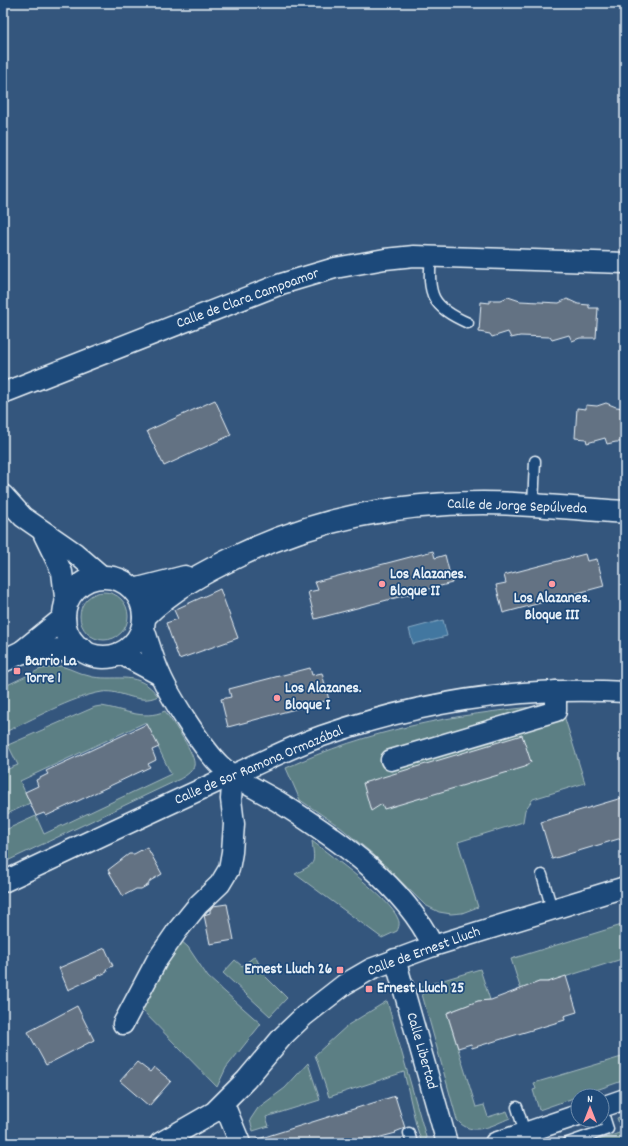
<svg xmlns="http://www.w3.org/2000/svg" width="628" height="1146" font-family="Dekko,sans-serif">
<rect width="100%" height="100%" fill="#34567d"/>
<filter id="ink" filterUnits="userSpaceOnUse"><feTurbulence type="fractalNoise" baseFrequency=".025" numOctaves="2"/><feDisplacementMap in="SourceGraphic" scale="8" xChannelSelector="R" yChannelSelector="G"/><feConvolveMatrix kernelMatrix="1 2 1 2 8 2 1 2 1" color-interpolation-filters="sRGB"/></filter>
<g filter="url(#ink)">
<g fill="#5c7f84" stroke="#a2b8be">
<circle cx="104" cy="616" r="24"/>
<path d="M61 666C72 669 82 675 93 677 119 681 138 670 158 696 139 706 121 689 102 692 71 697 32 720 3 733V687L41 669Z"/>
<path d="M101 706C123 709 143 721 165 711 172 722 197 755 194 766 191 773 185 776 180 779L3 863V831L36 816 44 834 171 774 146 722 20 781 30 803 3 816V771L18 765 8 745 95 707Z"/>
<path d="M544 706H561L585 783 533 799 525 810 523 822 458 842 478 907 462 913 451 914 439 912 425 905 374 855 340 827 300 800 286 768C368 730 454 714 544 706Z"/>
<path d="M312 841C331 856 391 899 398 919 400 923 399 927 397 931L382 938 295 874C316 863 315 865 312 841Z"/>
<polygon points="625,924 625,958 549,982 539,982 521,990 511,959"/>
<polygon points="180,940 188,947 208,977 261,1024 226,1068 217,1087 139,1007"/>
<polygon points="255,956 265,976 287,998 270,1016 223,973 235,960 242,966"/>
<path d="M480 969 490 1000 478 1001 447 1013 476 1107 484 1105 488 1117 507 1111 510 1118C493 1125 472 1138 457 1120L420 987Z"/>
<polygon points="387,1001 426,1137 426,1143 422,1143 416,1125 404,1072 329,1097 315,1055 348,1025"/>
<polygon points="625,1056 625,1080 539,1110 533,1090 536,1089 534,1083"/>
<polygon points="308,1063 320,1100 266,1117 269,1126 253,1131 250,1120 258,1108 285,1088"/>
<polygon points="625,1115 625,1143 590,1143 622,1132 617,1118"/>
</g>
<polygon fill="#4377a0" stroke="#85a8c3" points="443,620 447,636 413,644 409,629"/>
<g fill="#647283" stroke="#e8f1f8">
<polygon points="508,297 520,301 559,303 567,299 578,304 589,305 589,308 598,308 596,338 580,338 572,341 569,335 552,340 550,337 520,336 511,338 508,332 492,337 490,334 479,332 481,302 490,303 490,300 501,300"/>
<polygon points="215,400 231,435 164,466 147,431"/>
<polygon points="606,403 616,407 625,408 625,442 616,442 607,444 605,438 587,443 586,439 575,438 577,408 586,409 586,405 597,406"/>
<polygon points="433,551 435,558 445,555 452,583 315,619 308,592 318,590 315,582"/>
<polygon points="585,554 587,561 597,559 604,586 503,613 496,585 506,583 504,575"/>
<polygon points="220,589 238,638 179,659 166,623 178,619 174,610"/>
<polygon points="310,668 312,675 322,673 329,700 228,727 221,699 231,697 229,689"/>
<polygon points="147,724 159,747 152,750 156,760 148,764 150,767 46,816 44,813 36,816 25,792 38,786 36,780 48,774 46,771"/>
<polygon points="522,735 531,762 525,767 384,809 382,804 371,811 363,783"/>
<polygon points="625,797 625,837 552,859 541,822"/>
<polygon points="147,847 162,874 150,881 148,885 141,889 136,889 123,896 108,870 129,854 134,854"/>
<polygon points="227,904 234,940 210,944 204,915 210,913 210,910 213,906"/>
<polygon points="105,948 113,966 106,969 107,972 68,990 59,968"/>
<polygon points="566,976 577,1012 564,1016 565,1020 472,1048 471,1044 458,1048 447,1013 478,1001 491,1000 539,982 548,982"/>
<polygon points="77,1006 94,1040 46,1065 28,1032"/>
<polygon points="137,1062 150,1072 154,1067 171,1081 149,1106 120,1081"/>
<polygon points="395,1096 405,1128 395,1132 396,1133 358,1143 255,1143 255,1140"/>
</g>
<g fill="none" stroke-linecap="round" stroke-linejoin="round">
<g stroke="#e8f1f8" stroke-width="13">
<g id="lane">
<path d="M431 257C427 295 432 307 468 323"/>
<polyline points="533,506 535,461"/>
<polyline points="542,875 552,909"/>
<polyline points="517,1107 525,1133"/>
<polyline points="409,1133 412,1143"/>
<polyline points="568,1143 608,1129 602,1110"/>
</g>
</g>
<g stroke="#e8f1f8" stroke-width="23">
<g id="street">
<polyline points="3,393 281,284 335,268 385,259 414,256 625,263"/>
<polyline points="3,495 23,517 75,553 103,577"/>
<polyline points="44,535 62,572 66,605"/>
<path d="M143 626C149 642 153 659 160 674 170 697 203 749 220 765 238 782 262 791 282 804 339 840 403 884 433 946"/>
<polyline points="119,653 160,675"/>
<polyline points="391,760 556,711 556,691"/>
<path d="M3 882C78 847 153 811 228 777 259 764 290 747 322 736 419 702 522 686 625 692"/>
<polyline points="395,959 447,1143"/>
<polyline points="123,1024 157,960 177,931 198,905 220,884 229,869 232,852 234,824 231,799 233,775"/>
<polyline points="224,1104 240,1143"/>
<polyline points="602,1107 625,1099"/>
<polyline points="160,1143 214,1112 246,1080 283,1036 304,1016 345,984 371,969 433,946 625,887"/>
<polyline points="495,1143 578,1115"/>
</g>
</g>
<g stroke="#e8f1f8" stroke-width="25">
<g id="secondary">
<circle cx="104" cy="617" r="40"/>
<polyline points="134,590 185,577"/>
<path d="M144 617C172 589 204 572 240 555 316 519 399 503 483 503 530 503 578 509 625 512"/>
<polyline points="22,652 82,649"/>
<polyline points="3,661 22,652 64,618"/>
</g>
</g>
<use href="#lane" stroke="#1f4a7a" stroke-width="10"/>
<use href="#street" stroke="#1f4a7a" stroke-width="20"/>
<use href="#secondary" stroke="#1f4a7a" stroke-width="22"/>
</g>
</g>
<g fill="#ff9aa2" stroke="#1f4a7a" stroke-width="1.5">
<circle cx="382" cy="584" r="4"/>
<circle cx="552" cy="584" r="4"/>
<rect x="13" y="667" width="8" height="8" rx="2"/>
<circle cx="277" cy="698" r="4"/>
<rect x="336" y="966" width="8" height="8" rx="2"/>
<rect x="365" y="985" width="8" height="8" rx="2"/>
</g>
<g text-anchor="middle" dominant-baseline="central" stroke-width="3.5" stroke-linejoin="round" paint-order="stroke">
<g font-size="15" fill="#e8f1f8" stroke="#1f4a7a">
<text transform="translate(248 299) rotate(-20)">Calle de Clara Campoamor</text>
<text transform="translate(517 507) rotate(2)">Calle de Jorge Sepúlveda</text>
<text transform="translate(259 766) rotate(-23)">Calle de Sor Ramona Ormazábal</text>
<text transform="translate(424 952) rotate(-20)">Calle de Ernest Lluch</text>
<text transform="translate(421 1051) rotate(74)">Calle Libertad</text>
</g>
<g font-size="15" font-weight="bold" fill="#e8f1f8" stroke="#1f4a7a" text-anchor="start">
<text x="390" y="575">Los Alazanes.<tspan x="390" dy="17">Bloque II</tspan></text>
<text x="552" y="599" text-anchor="middle">Los Alazanes.<tspan x="552" dy="17">Bloque III</tspan></text>
<text x="25" y="662">Barrio La<tspan x="25" dy="17">Torre 1</tspan></text>
<text x="285" y="689">Los Alazanes.<tspan x="285" dy="17">Bloque I</tspan></text>
<text x="332" y="970" text-anchor="end">Ernest Lluch 26</text>
<text x="377" y="989">Ernest Lluch 25</text>
</g>
</g>
<rect width="628" height="1146" fill="none" stroke="#1f4a7a" stroke-width="16"/>
<rect x="8" y="8" width="612" height="1130" fill="none" stroke="#e8f1f8" stroke-width="1.5" filter="url(#ink)"/>
<g transform="translate(590 1108)"><circle r="19" fill="#1f4a7a" stroke="#6f8dac"/>
<path d="M0-3L7 15L0 10L-7 15Z" fill="#ff9aa2"/>
<text y="-6" font-size="11" font-weight="bold" text-anchor="middle" fill="#e8f1f8">N</text>
</g>
</svg>
